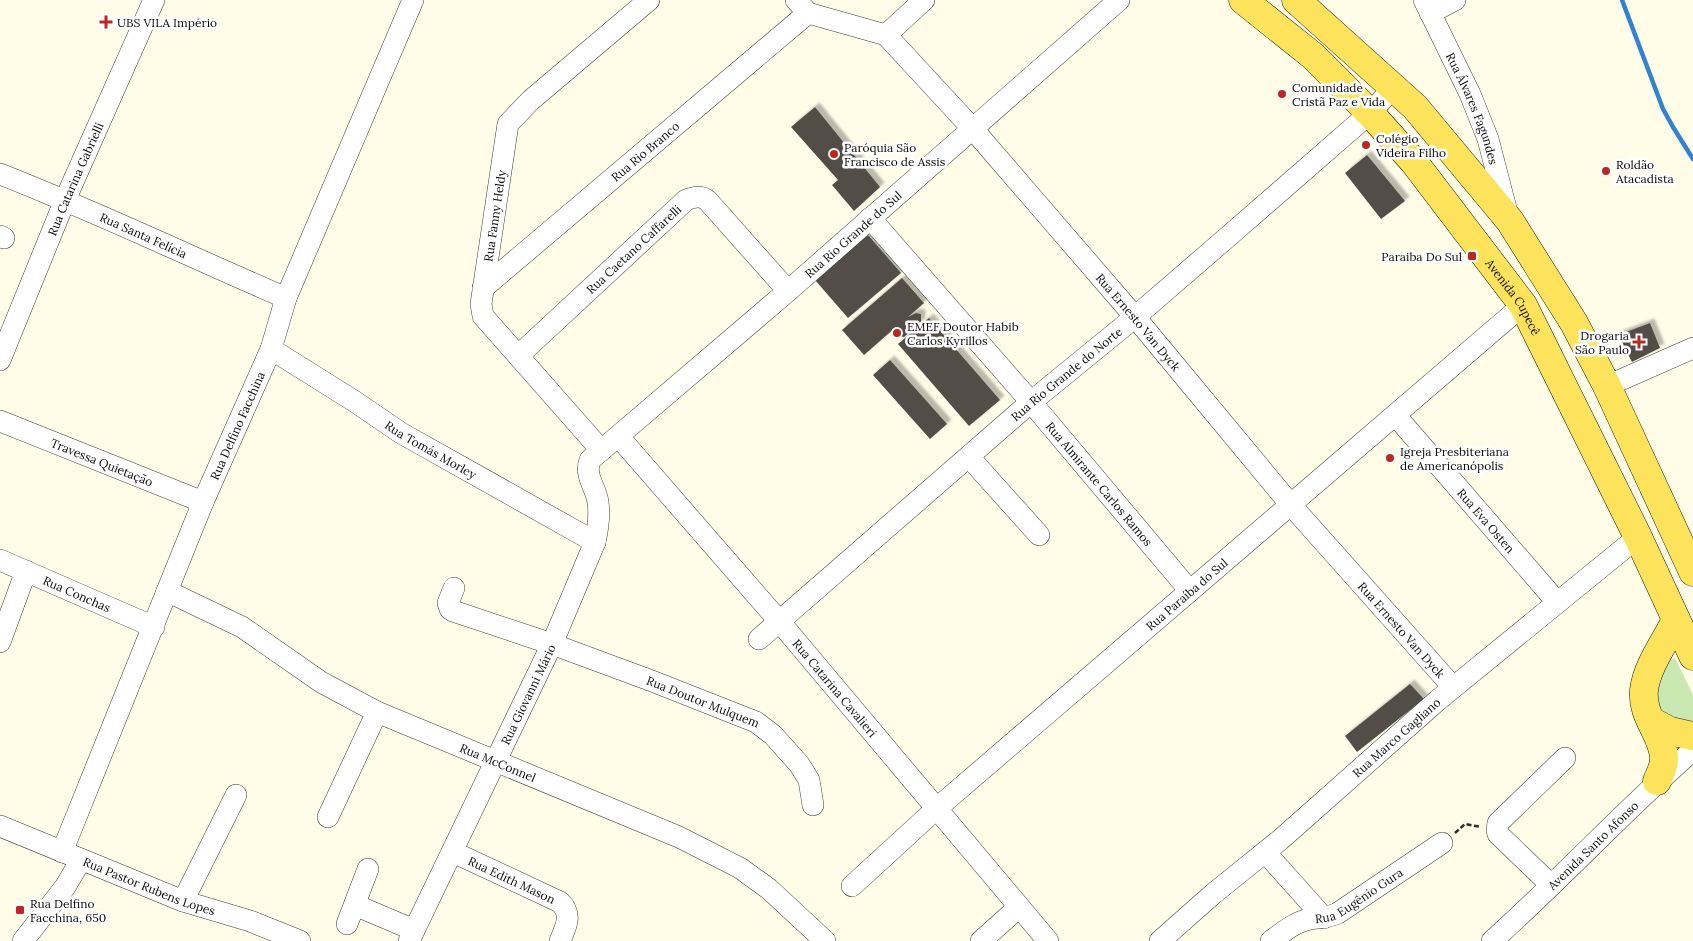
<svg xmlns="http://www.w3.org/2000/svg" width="1693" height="941" font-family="Lora,serif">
<defs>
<filter id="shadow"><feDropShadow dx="4.5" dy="-4.5" stdDeviation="1" flood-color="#0004"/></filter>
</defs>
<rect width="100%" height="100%" fill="#fffde8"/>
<polygon fill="#cae9b2" points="1675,658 1693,695 1693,730 1662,723 1653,691 1668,661"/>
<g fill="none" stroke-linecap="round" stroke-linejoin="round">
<polyline stroke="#3182cf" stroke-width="4.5" points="1622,0 1663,109 1673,127 1693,159"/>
</g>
<g fill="#534d47" filter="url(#shadow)">
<polygon points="815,107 880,187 854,211 832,185 838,180 791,127"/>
<polygon points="1367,155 1405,201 1381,219 1345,173"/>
<polygon points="868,235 901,273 848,318 815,280"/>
<polygon points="902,278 924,303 908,317 916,313 921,314 921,322 904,337 897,336 896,327 864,355 842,330"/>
<polygon points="929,318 1000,400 969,426 898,344"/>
<polygon points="1650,323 1660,348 1632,362 1618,335"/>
<polygon points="890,360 947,424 930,439 873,375"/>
<polygon points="1410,684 1424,699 1357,752 1345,736"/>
</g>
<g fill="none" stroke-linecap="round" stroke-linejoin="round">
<g stroke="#3d3d3d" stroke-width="22">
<g id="minor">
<path id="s1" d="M796 0 808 13 886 35 972 128 1135 317 1290 504 1453 687"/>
<path id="s2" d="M1424 0 1470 94 1488 139 1508 216"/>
<polyline points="1430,13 1455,0"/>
<polyline points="886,35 924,0"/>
<path id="s3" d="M0 174C97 212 191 257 286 298"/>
<path id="s4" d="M870 218 1031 402 1190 591"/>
<polyline points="0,236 4,238"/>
<path id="s5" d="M483 288 808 13"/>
<path id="s6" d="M271 349 354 401 401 433 595 542"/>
<path id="s7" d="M519 355 686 200C694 197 701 195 708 201L788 291"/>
<path id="s8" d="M0 360 65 200 154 0"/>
<polyline points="1607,386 1693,348"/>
<path id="s9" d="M1396 416 1557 602"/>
<path id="s10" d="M0 421 203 502"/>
<path id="s11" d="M619 437 779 621 1048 941"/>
<path id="s12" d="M601 450 483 316 481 304 508 124 531 100 649 0"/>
<polyline points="969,457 1039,535"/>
<path id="s13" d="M0 560 154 627"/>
<path id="s14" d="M454 588 448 603 450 609 453 611 552 644 652 681 756 722 773 735 799 764 809 780 813 805"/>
<path id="s15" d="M167 591 242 627 321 682 377 712 679 837 740 868 769 889 825 941"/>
<path id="s16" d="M759 639 1031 402 1135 317 1223 241 1370 113 1394 87"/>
<polyline points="0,642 26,571"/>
<polyline points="328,817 377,712"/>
<path id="s17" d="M0 826 183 901 250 921 300 941"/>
<path id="s18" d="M62 852 203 502 271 349 286 298 413 0"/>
<path id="s19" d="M453 852 560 902C573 915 566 926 560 941"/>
<polyline points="1265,852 1324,918"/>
<polyline points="1551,885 1498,834 1497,830 1498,823 1565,758"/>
<path id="s20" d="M852 886 936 809 1523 305"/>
<polyline points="183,901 236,795"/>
<polyline points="355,905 414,930"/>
<polyline points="347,924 368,869"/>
<polyline points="23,941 65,887 81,860"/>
<path id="s21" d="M409 941 552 644 595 542C598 529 600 516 598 502 596 487 584 476 590 460L788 291 1119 0"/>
<polyline points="981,941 1019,907"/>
<path id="s22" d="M1160 941 1213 894 1280 840 1438 700 1638 537"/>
<path id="s23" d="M1271 941C1283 932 1295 922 1310 919 1320 917 1328 918 1338 913L1442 843"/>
<path id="s24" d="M1492 941C1561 879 1624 811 1693 750"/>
</g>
</g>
<g stroke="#1b1b1b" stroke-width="29">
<g id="major">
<path id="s25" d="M1243 0 1313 56 1370 113 1414 162 1523 305 1638 537 1693 656"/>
<polyline points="1296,0 1415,107 1510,221 1574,323 1607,386 1693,572"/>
<polyline points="1651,721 1670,731 1693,736"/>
<path d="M1657 781C1660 774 1664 767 1664 759 1664 735 1641 717 1644 690 1647 666 1665 642 1676 620"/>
</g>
</g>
<polyline stroke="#2c2c2c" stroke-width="2.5" stroke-dasharray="5 2.5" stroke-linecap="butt" points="1455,833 1465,824 1481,827"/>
<use href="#minor" stroke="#fff" stroke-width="21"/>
<use href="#major" stroke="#fce35b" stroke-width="28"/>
</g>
<g fill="#bc2721" stroke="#fff" stroke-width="2">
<path d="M103.5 14.5h5v5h5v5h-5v5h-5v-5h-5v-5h5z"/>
<circle cx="1282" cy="94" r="5"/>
<circle cx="1366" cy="145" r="5"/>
<circle cx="834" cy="154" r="5"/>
<circle cx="1606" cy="171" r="5"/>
<rect x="1467" y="251" width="10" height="10" rx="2.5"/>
<circle cx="897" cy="333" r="5"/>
<path d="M1636.5 334.5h5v5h5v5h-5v5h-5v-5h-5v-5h5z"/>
<circle cx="1390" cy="458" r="5"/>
<rect x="15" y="905" width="10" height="10" rx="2.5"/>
</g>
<g text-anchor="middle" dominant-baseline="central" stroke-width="5" stroke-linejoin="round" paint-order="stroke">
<g font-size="12" fill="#0a0a0a" stroke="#fff" text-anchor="start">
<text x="117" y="22">UBS VILA Império</text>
<text x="1292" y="87">Comunidade<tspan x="1292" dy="14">Cristã Paz e Vida</tspan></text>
<text x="1376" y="138">Colégio<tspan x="1376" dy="14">Videira Filho</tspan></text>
<text x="844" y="147">Paróquia São<tspan x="844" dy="14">Francisco de Assis</tspan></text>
<text x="1616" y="164">Roldão<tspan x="1616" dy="14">Atacadista</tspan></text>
<text x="1462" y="256" text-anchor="end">Paraiba Do Sul</text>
<text x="907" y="326">EMEF Doutor Habib<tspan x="907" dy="14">Carlos Kyrillos</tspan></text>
<text x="1629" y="335" text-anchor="end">Drogaria<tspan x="1629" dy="14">São Paulo</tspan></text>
<text x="1400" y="451">Igreja Presbiteriana<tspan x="1400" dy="14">de Americanópolis</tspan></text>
<text x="30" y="903">Rua Delfino<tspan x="30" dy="14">Facchina, 650</tspan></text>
</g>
<g font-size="12" fill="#0a0a0a" stroke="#fff">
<text stroke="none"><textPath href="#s2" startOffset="119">Rua Álvares Fagundes</textPath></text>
<text stroke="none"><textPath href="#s5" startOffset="212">Rua Rio Branco</textPath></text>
<text stroke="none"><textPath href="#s8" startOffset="196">Rua Catarina Gabrielli</textPath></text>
<text stroke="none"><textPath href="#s12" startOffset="280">Rua Fanny Heldy</textPath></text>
<text stroke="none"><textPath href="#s21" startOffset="871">Rua Rio Grande do Sul</textPath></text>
<text stroke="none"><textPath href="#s3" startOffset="156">Rua Santa Felícia</textPath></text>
<text stroke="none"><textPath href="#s7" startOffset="156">Rua Caetano Caffarelli</textPath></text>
<text stroke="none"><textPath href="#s25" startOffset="404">Avenida Cupecê</textPath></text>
<text stroke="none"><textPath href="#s1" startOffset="481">Rua Ernesto Van Dyck</textPath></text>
<text stroke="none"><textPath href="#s16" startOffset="406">Rua Rio Grande do Norte</textPath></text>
<text stroke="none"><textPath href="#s18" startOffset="461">Rua Delfino Facchina</textPath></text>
<text stroke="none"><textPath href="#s6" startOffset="189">Rua Tomás Morley</textPath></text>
<text stroke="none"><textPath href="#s10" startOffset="110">Travessa Quietação</textPath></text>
<text stroke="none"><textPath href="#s4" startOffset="351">Rua Almirante Carlos Ramos</textPath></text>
<text stroke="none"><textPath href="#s9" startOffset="138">Rua Eva Osten</textPath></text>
<text stroke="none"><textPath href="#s13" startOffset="84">Rua Conchas</textPath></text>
<text stroke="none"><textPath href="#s20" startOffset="444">Rua Paraíba do Sul</textPath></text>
<text stroke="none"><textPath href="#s1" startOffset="886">Rua Ernesto Van Dyck</textPath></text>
<text stroke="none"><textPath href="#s11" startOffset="331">Rua Catarina Cavalieri</textPath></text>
<text stroke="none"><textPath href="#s21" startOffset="274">Rua Giovanni Mário</textPath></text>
<text stroke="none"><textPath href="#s14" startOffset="292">Rua Doutor Mulquem</textPath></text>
<text stroke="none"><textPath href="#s22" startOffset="312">Rua Marco Gagliano</textPath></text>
<text stroke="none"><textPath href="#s15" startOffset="374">Rua McConnel</textPath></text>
<text stroke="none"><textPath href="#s24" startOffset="139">Avenida Santo Afonso</textPath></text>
<text stroke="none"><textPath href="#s19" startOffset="65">Rua Edith Mason</textPath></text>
<text stroke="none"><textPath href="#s17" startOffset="161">Rua Pastor Rubens Lopes</textPath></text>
<text stroke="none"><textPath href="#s23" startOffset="100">Rua Eugênio Gura</textPath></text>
</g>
</g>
</svg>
